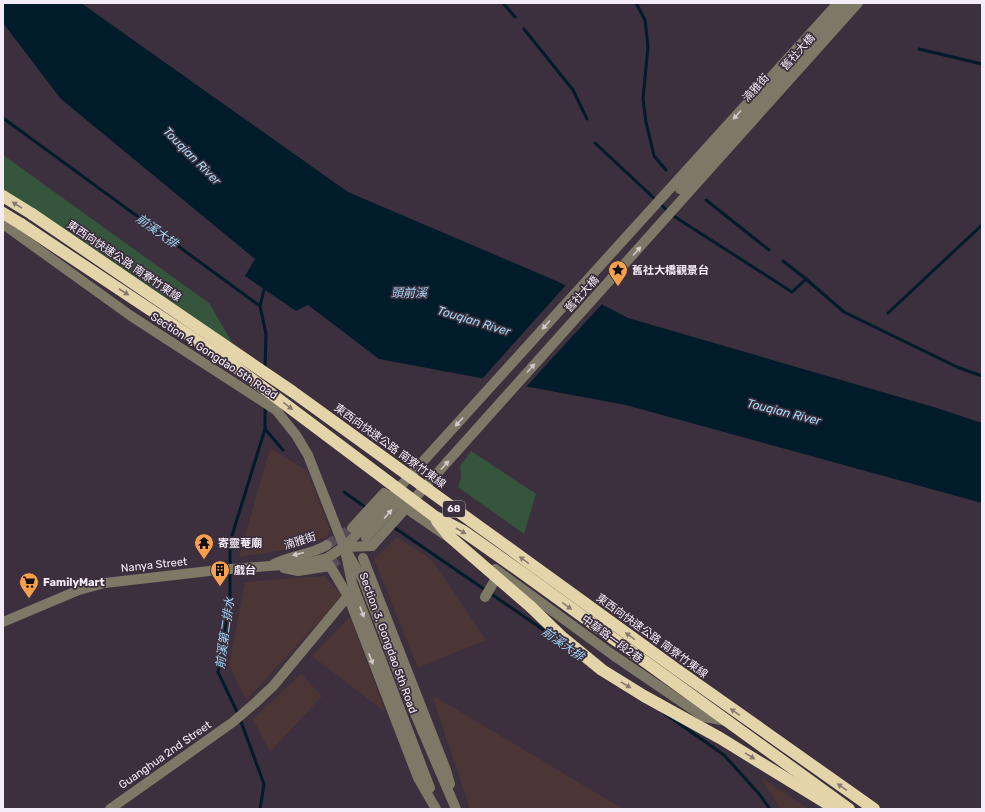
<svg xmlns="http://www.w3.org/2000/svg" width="985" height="812" font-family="Rubik,'Noto Sans TC',sans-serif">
<rect width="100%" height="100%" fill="#3c2f3e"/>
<g fill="#4b3635">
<polygon points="270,448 307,471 330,529 327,537 284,550 239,557"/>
<polygon points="397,537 433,561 486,640 418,668 374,559"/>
<polygon points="324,576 343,596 246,700 229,666 245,582"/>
<polygon points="350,617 385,712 312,656"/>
<polygon points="301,674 322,696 270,752 253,719"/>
<polygon points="432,695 623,809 470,809"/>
<polygon points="760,777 809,809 781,809"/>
</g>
<g fill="#35553c">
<polygon points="3,155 209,303 244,363 3,197"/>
<polygon points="471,451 536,494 524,534 458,487 461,478 460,466"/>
</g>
<polygon fill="#001b29" points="3,3 81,3 348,192 561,283 628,318 937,408 982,423 982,503 626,405 379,359 308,305 296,311 245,276 255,259 61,99 3,23"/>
<polygon fill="#3c2f3e" points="567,284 603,303 525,388 481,380"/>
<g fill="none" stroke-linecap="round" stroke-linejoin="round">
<g stroke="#001b29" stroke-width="3">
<polyline points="503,3 515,17"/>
<polyline points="636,3 645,20 648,46 643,99 646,122 654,156 666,170"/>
<polyline points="524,29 573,90 587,119"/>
<polyline points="919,49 982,64"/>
<polyline points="3,118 260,306 266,334 265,369"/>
<polyline points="595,143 672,215 792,292 806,279 844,312 957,367 982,376"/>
<polyline points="706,200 769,250"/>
<polyline points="783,261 806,279"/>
<polyline points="260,306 265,286"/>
<polyline points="888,313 982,225"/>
<polyline points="265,429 283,450"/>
<polyline points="344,492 368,509"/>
<polyline points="392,526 554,637"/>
<polyline points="664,713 724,755 760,795 770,809"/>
<polyline points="238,714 218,672 230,598 230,542 265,429 265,409"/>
<polyline points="240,719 264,784 260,809"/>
</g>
<g stroke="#584b5a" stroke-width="10" stroke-dasharray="10 5" stroke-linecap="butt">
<polyline points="327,545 352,528"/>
<polyline points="330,566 352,549"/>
</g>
<g stroke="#7e7867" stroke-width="10">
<polyline points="680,189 850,3"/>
<polyline points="3,224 131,316 276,410 296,435 308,455 344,547 363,580 407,695 456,809"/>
<polyline points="352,528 384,493 445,535"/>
<polyline points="366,538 398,502"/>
<polyline points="344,547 372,546"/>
<polyline points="346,555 352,583 430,788"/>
<polyline points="363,558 446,770 450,784"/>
<path d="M274 564C291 555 311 555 327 545"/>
<polyline points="284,568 298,571 330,566 348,596 418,778 436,809"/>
<polyline points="495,569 613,655 704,717 727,721"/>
<polyline points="485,597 495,580"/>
<polyline points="3,622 79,590 105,583 218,570 307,563 327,558 344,547 360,531"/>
<polyline points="110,809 233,722 254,704 274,685 348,596"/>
</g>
<g stroke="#e4d4a9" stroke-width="12">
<polyline points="3,196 32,214"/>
<polyline points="3,213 21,224"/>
<polyline points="531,607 563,638 602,670 644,696 720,738 836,809"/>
</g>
<g stroke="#7e7867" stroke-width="10">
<polyline points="360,531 838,3"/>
<polyline points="372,546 858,3"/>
</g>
<g stroke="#e4d4a9" stroke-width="12">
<polyline points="32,214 293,392 676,669 874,809"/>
<polyline points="21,224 229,362 434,516 463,531 524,574 849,809"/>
<polyline points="437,521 449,536 531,607"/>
</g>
</g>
<defs><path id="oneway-solid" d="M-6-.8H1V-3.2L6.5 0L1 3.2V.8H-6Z"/></defs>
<g fill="#d1c9cb">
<use href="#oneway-solid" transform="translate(737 115) rotate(132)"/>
<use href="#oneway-solid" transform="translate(637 251) rotate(-48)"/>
<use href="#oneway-solid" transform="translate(546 325) rotate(132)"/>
<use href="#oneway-solid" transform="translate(531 368) rotate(-48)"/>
<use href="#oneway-solid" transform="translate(459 422) rotate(132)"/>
<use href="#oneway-solid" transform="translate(445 465) rotate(-48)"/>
<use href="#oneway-solid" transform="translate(388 514) rotate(-49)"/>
<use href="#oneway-solid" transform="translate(298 554) rotate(166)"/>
<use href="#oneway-solid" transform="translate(362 612) rotate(69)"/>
<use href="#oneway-solid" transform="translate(371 659) rotate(69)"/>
</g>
<g fill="#88796e">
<use href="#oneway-solid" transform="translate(17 205) rotate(-148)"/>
<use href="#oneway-solid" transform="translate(124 292) rotate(33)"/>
<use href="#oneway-solid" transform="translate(288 406) rotate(37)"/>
<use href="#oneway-solid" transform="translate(461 531) rotate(30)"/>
<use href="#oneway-solid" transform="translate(524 560) rotate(-144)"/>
<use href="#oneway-solid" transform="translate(567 606) rotate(36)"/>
<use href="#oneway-solid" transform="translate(630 636) rotate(-144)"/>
<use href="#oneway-solid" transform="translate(626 685) rotate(31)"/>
<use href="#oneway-solid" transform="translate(735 712) rotate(-145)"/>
<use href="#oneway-solid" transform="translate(750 756) rotate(32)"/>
<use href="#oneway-solid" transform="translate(842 787) rotate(-145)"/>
</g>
<defs>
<g id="sight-pin" transform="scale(1)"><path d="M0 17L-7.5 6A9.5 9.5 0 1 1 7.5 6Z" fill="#f8a04b" stroke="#3c2f3e"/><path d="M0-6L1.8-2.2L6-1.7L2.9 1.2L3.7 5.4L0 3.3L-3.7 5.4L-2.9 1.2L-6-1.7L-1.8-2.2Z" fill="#111"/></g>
<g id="temple-pin" transform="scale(1)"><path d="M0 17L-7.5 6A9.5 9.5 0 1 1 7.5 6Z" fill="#f8a04b" stroke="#3c2f3e"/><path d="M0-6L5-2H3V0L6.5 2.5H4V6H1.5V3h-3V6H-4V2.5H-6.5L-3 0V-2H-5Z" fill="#111"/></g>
<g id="building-pin" transform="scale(1)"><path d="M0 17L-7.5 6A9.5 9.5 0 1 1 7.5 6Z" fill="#f8a04b" stroke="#3c2f3e"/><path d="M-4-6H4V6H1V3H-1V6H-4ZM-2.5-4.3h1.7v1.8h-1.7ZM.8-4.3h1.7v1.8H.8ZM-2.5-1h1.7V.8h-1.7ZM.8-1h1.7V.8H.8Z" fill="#111"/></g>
<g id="supermarket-pin" transform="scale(1)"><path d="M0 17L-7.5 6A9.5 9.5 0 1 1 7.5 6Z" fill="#f8a04b" stroke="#3c2f3e"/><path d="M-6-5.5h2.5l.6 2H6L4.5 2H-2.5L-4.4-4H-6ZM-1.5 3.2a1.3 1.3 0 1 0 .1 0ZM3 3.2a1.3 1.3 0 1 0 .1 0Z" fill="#111"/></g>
</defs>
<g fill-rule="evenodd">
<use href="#sight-pin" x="618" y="270"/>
<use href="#temple-pin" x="204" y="543"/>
<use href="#building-pin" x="220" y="570"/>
<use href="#supermarket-pin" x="29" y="582"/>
</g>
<g text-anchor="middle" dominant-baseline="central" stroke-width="3.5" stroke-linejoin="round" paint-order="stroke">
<rect fill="#3c2f3e" stroke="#bdb3bf" stroke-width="1" x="443" y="501" width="22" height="16" rx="3"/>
<g font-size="10" font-weight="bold" fill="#f4ecf6">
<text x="454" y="509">68</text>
</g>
<g font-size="11" fill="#f4ecf6" stroke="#3c2f3e">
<text transform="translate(798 52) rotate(-48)">舊社大橋</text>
<text transform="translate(756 88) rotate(-48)">湳雅街</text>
<text transform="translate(124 261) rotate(34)">東西向快速公路 南寮竹東線</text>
<text transform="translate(582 294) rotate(-48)">舊社大橋</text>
<text transform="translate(214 356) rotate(33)">Section 4, Gongdao 5th Road</text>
<text transform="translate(390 446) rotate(36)">東西向快速公路 南寮竹東線</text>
<text transform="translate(300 541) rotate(-17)">湳雅街</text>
<text transform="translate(154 565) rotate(-6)">Nanya Street</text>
<text transform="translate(652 636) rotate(36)">東西向快速公路 南寮竹東線</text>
<text transform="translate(612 639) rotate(36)">中華路一段2巷</text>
<text transform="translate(388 643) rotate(70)">Section 3, Gongdao 5th Road</text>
<text transform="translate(165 755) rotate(-35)">Guanghua 2nd Street</text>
</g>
<g font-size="11" font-weight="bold" fill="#f4ecf6" stroke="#3c2f3e" text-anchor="start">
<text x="632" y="270">舊社大橋觀景台</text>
<text x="218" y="543">寄靈菴廟</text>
<text x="234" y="570">戲台</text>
<text x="43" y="582">FamilyMart</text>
</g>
<g font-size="12" font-style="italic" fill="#a2d9f8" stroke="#3c2f3e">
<text transform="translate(192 156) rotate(45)">Touqian River</text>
<text transform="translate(157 231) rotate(36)">前溪大排</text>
<text x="409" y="293">頭前溪</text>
<text transform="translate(474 321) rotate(17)">Touqian River</text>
<text transform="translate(784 412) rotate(14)">Touqian River</text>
<text transform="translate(225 633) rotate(-82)">前溪第二排水</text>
<text transform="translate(563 644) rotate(35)">前溪大排</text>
</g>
</g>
<rect width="985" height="812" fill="none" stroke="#f4ecf6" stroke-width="8"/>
</svg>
